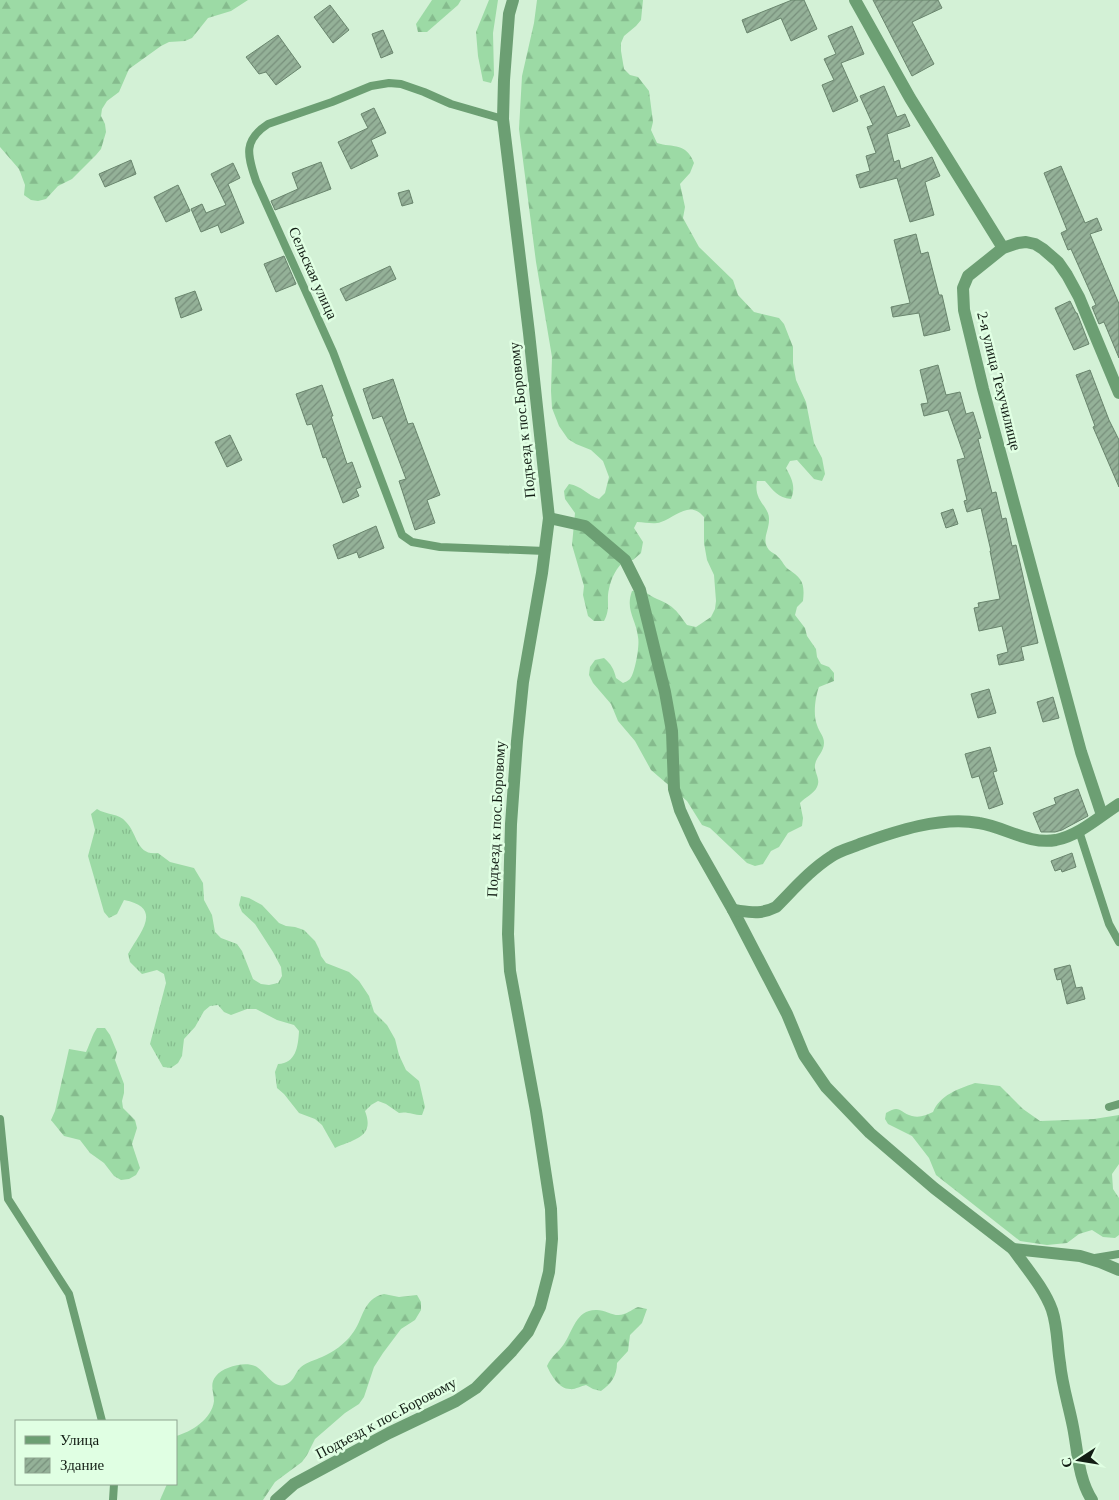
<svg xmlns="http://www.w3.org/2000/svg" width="1119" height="1500" font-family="'Times New Roman',serif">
<defs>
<pattern id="grass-tufts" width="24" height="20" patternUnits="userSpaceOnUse" patternTransform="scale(1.25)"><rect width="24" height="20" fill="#9cdaa5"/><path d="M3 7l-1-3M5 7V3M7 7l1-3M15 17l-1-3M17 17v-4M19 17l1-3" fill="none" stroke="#85bb8d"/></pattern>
<pattern id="forest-firs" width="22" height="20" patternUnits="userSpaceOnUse" patternTransform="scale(1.25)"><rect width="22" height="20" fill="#9cdaa5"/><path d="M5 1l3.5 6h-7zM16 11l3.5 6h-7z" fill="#85bb8d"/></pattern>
<pattern id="building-hatch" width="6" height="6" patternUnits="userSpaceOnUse" patternTransform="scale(1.25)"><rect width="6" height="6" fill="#94b198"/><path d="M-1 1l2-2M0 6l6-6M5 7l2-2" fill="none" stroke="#778f7b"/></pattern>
</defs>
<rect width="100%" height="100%" fill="#d3f1d6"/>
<path fill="url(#grass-tufts)" d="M97 809C106 815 119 813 126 822 138 834 136 856 158 853L170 862 194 868 203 883 204 900 212 915 215 932 221 938 237 944 242 951 253 979 261 984 269 985 278 983 282 976 281 967 273 952 255 924 242 912 239 905 241 896 249 898 262 905 279 923 286 926 295 927 304 930 315 941 319 949 321 956 326 963 349 972 359 981 369 996 374 1012 387 1025 395 1039 399 1055 406 1070 419 1081 425 1107 422 1115C413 1115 407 1111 399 1113L386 1104 378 1101 371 1105 365 1111C375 1137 355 1139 335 1148L322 1125 315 1119 299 1113 284 1094 277 1088 275 1072 278 1064C296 1063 298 1047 299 1031L294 1025 277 1020 256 1009H247L231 1015 224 1012 218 1005 210 1006 204 1011 195 1027 184 1039 182 1056 178 1063 171 1068 163 1067 150 1044 166 983 164 974 157 970 142 974 130 962 128 954C140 932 164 908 124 900L117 914 109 918 104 912 88 856 95 830 91 814Z"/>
<g fill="url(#forest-firs)">
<polygon points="0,0 248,0 231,11 208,18 192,38 185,41 169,42 161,46 129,69 119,92 107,101 102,109 101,116 105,124 106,132 101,149 96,155 72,179 58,186 46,199 38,201 31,200 24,195 25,185 19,169 0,147"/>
<polygon points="432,0 461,0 458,5 427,32 418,32 416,24"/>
<polygon points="489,0 498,0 493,33 494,75 491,83 483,81 478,56 476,32"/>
<path d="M537 0H643L641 20 636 26 624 36 621 43V51L624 69 630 75 638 77 649 91 653 122 651 130 657 143C673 148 686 142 694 163L690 173 680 184 685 207 683 218 699 247 733 280 738 295 754 312 779 318 784 324 793 347V363L796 380 806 402 814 443 822 458 825 474 822 481 814 479 797 460 790 461 786 468C792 479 796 487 791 499 778 498 773 490 765 481H757C753 502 770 506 769 520 769 531 761 540 769 550 772 553 776 554 778 557 782 560 784 566 788 569 802 578 805 583 803 601L797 607 795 615 805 628 807 636 816 649 817 657 821 664 829 667 834 673V681L819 687C815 697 813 716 817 725 819 732 824 736 824 743 824 752 816 757 815 765 814 773 821 779 817 787 814 794 805 797 800 803L803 818 802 826 788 833 779 847 771 851 763 864 755 866 747 863 710 828 702 825 687 801 651 770 635 741 618 721 611 704 593 683 589 675 590 667 595 660 604 658C611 664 614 669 616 678L623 683C625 682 628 681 630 679 635 673 640 645 638 637 636 619 625 610 632 591 648 590 645 594 657 599 674 606 677 611 687 625L696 627 711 617 715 609 716 601 714 575 707 560 704 543V517C690 500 677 516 661 522 653 525 646 522 637 522L634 528 643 542 641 553 633 560H625C617 567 611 578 609 589 606 601 611 608 604 621H594L588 616 583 595 584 586 572 545 575 513 565 499 564 491 569 484C582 486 587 495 599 499L605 493 609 477 603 461 591 450 576 444 568 439 559 426 552 408 551 391 552 357 536 262 519 129 522 76 534 23Z"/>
<path d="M97 1028H105L110 1035 117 1052 115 1060 124 1084V1093L122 1101 123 1108 135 1120 137 1128 132 1144 140 1168 136 1175 129 1179 121 1180 114 1176 104 1163 90 1153 80 1140 64 1136 51 1120 55 1111 69 1049 86 1052C90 1044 92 1035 97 1028Z"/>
<path d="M975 1083 1000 1086 1023 1109 1040 1121 1094 1119 1119 1115V1164L1112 1174 1113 1189 1119 1198V1235L1115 1238 1103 1237 1092 1230 1079 1234 1067 1243 1047 1245 1020 1241 936 1175 929 1158 912 1136 888 1124 885 1119 886 1113C900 1104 899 1112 912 1116 920 1118 926 1115 933 1112 940 1095 958 1089 975 1083Z"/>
<path d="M384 1294 399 1297 417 1295 421 1302V1310L415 1320 401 1329 383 1353 374 1367 364 1397 359 1404 345 1413 315 1439 307 1455 302 1462 275 1482 263 1500H160L167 1484H176V1436C191 1432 212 1419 214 1401 214 1392 209 1384 216 1376 223 1367 244 1361 255 1366 266 1371 275 1394 290 1382 295 1378 296 1371 301 1367 307 1362 315 1360 322 1357 333 1352 345 1344 352 1334 364 1319 362 1299 384 1294Z"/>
<path d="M638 1307 647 1309 642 1323 630 1335 628 1351 617 1363C617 1376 611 1384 601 1391L593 1389 586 1385C581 1386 574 1390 570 1389 559 1389 551 1375 547 1366 552 1355 558 1353 564 1344 573 1331 576 1309 597 1310 606 1310 615 1318 624 1314 628 1313 633 1309 638 1307Z"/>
</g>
<g fill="url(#building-hatch)" stroke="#69856d">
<polygon points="792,0 804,0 817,29 791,41 781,18 747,33 742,20"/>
<polygon points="873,0 938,0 942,8 912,22 934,64 912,76"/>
<polygon points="330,5 349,30 333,43 314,17"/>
<polygon points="852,26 864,54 841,63 858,101 833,112 822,85 834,80 824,59 836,54 828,36"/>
<polygon points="383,30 393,53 381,58 372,34"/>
<polygon points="278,35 301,67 276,85 266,72 259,74 246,57"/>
<polygon points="884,86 897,117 905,114 910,126 887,134 894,162 899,160 901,169 932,157 940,176 925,182 934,215 910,222 897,178 860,188 856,175 870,171 866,156 876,153 867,127 873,125 860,96"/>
<polygon points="374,108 386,133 371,140 378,156 351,169 338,142 368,128 361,114"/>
<polygon points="131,160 136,174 105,187 99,174"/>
<polygon points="321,162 331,189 275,210 271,201 298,189 292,173"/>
<polygon points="233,163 240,178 228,184 244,223 221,233 218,225 201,232 191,209 202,204 206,213 226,205 211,174"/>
<polygon points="1061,166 1085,223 1097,218 1102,230 1090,234 1119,304 1119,358 1104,322 1099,324 1092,307 1096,305 1071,249 1068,250 1061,233 1067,230 1044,173"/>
<polygon points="178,185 190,211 166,222 154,197"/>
<polygon points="409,190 413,203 402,206 398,193"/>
<polygon points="916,234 921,254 928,252 939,295 942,295 950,330 924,336 919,313 893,317 891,307 910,303 894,240"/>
<polygon points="284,256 296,284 276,292 264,264"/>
<polygon points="390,266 396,279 346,301 340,289"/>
<polygon points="195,291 202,310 181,318 175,298"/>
<polygon points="1070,301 1076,313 1077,313 1089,344 1074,350 1055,308"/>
<polygon points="938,365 946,395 960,392 966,414 973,412 981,438 978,439 992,493 996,492 1002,519 1006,518 1012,546 1016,545 1038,643 1021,647 1024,660 999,665 997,655 1008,652 1002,626 979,631 974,608 979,607 978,603 1000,599 990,551 991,551 981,508 967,512 964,501 967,500 957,460 965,458 948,410 924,416 921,404 928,403 920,370"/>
<polygon points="1090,370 1109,420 1119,440 1119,487 1093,427 1095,426 1076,375"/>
<polygon points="393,379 408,424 413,423 440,495 427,500 435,523 415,530 399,481 406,479 382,416 373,419 363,389"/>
<polygon points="322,385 333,416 331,416 347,464 352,462 361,487 356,489 359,496 343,503 326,457 323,458 312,424 307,425 296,394"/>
<polygon points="230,435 242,460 227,467 215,442"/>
<polygon points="953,509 958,524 946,528 941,513"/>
<polygon points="376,526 384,548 359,558 357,552 338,559 333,545"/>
<polygon points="989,689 996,713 978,718 971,694"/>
<polygon points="1053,697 1059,718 1043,722 1037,702"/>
<polygon points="990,747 997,771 993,772 1003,804 989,809 979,776 972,778 965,754"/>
<polygon points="1078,789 1088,816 1062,830 1055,832 1041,832 1033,813 1056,804 1054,798"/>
<polygon points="1072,853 1076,867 1062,872 1061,869 1055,871 1051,861"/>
<polygon points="1070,965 1076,988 1082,987 1085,999 1067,1004 1061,979 1057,980 1054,969"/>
</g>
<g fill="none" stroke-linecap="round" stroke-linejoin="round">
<g stroke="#6c9f73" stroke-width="8">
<path d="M503 119 451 104 424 92 401 84 389 83 371 86 332 102 268 124C242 141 248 156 256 181L333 352 402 535 412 542 440 547 545 551"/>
<polyline points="1079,831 1109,924 1119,942"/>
<polyline points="1109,1107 1119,1104"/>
<polyline points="0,1119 8,1199 69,1294 102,1421"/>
<polyline points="1095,1258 1119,1254"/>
<polyline points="113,1500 114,1484"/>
</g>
<g stroke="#6c9f73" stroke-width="12">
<polyline points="855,0 910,98 1003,248"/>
<polyline points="549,518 585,526 625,560 640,590 665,692 672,731 674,789 680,810 695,843 733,910 787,1014 804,1055 826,1087 870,1133 934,1188 1013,1249 1080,1256 1100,1262 1119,1270"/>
<polyline points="1102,815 1081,752 983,389 964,310 963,288 968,276 1003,248 1018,243 1026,242 1035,244 1043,249 1058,262 1067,275 1079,297 1119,393"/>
<path d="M733 910C750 912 760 915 776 907 794 889 810 870 832 856 840 850 851 848 860 844 896 831 941 816 979 823 1005 827 1029 845 1056 840 1080 835 1100 816 1119 804"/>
<path d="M1013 1249C1027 1269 1044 1288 1052 1310 1058 1328 1057 1346 1060 1363 1062 1385 1069 1406 1073 1427 1078 1452 1078 1478 1092 1500"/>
<polyline points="276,1500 294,1484 389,1433 456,1401 476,1388 512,1351 528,1332 540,1307 549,1272 552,1239 551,1209 536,1111 510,971 508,934 511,824 517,741 523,682 542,573 549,518 529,333 503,119 504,80 509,14 513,0"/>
</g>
</g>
<g text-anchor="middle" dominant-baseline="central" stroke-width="5" stroke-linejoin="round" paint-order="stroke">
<g font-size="15" fill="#121d14" stroke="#e0ffe3">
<text transform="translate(313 273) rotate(66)">Сельская улица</text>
<text transform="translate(999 381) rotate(76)">2-я улица Техучилище</text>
<text transform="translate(522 420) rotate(-96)">Подъезд к пос.Боровому</text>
<text transform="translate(496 819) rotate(-87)">Подъезд к пос.Боровому</text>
<text transform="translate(386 1418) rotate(-28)">Подъезд к пос.Боровому</text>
</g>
</g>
<rect x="15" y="1420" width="162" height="65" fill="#e0ffe3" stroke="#8ea590"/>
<rect x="25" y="1436" width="25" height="8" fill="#6c9f73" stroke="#8ea590"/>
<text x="60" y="1445" font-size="15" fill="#121d14">Улица</text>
<rect x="25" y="1458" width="25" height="15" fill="url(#building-hatch)" stroke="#8ea590"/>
<text x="60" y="1470" font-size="15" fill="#121d14">Здание</text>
<g transform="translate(1079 1460) rotate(258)" stroke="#e0ffe3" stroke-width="4" paint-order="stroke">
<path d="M0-4L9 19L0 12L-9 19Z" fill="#121d14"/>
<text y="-8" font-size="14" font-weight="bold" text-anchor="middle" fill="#121d14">С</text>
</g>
</svg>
